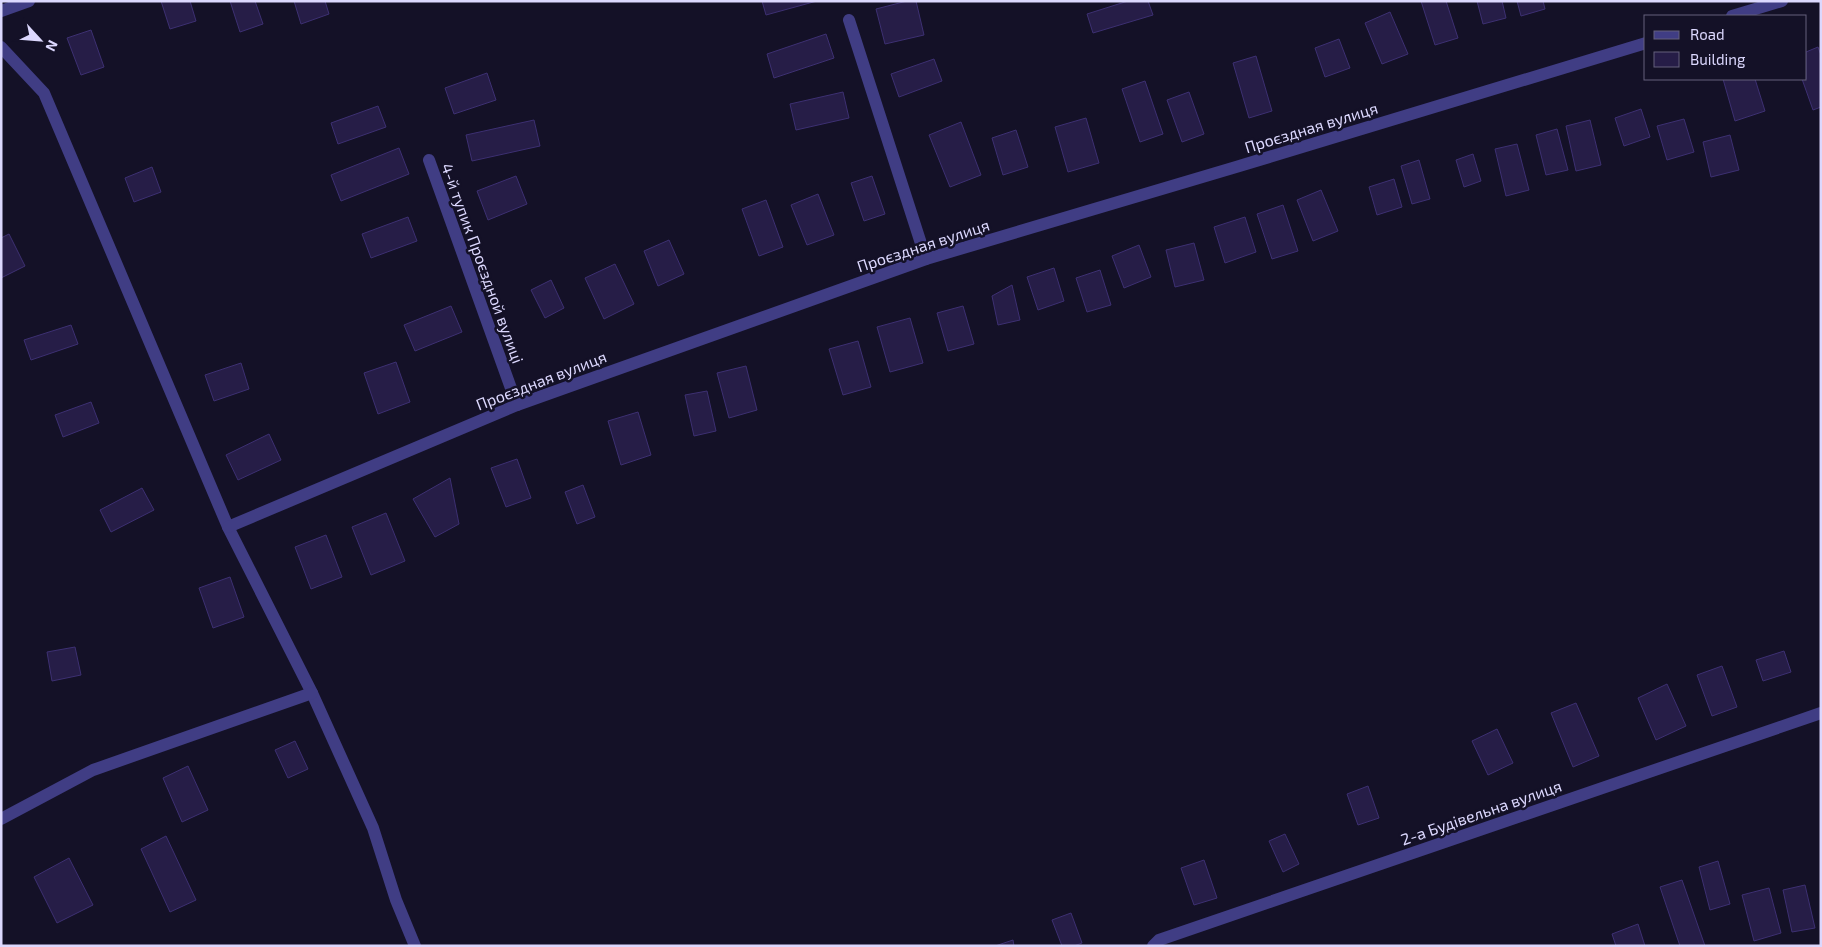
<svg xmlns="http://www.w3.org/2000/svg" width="1822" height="947" font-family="'Exo 2',sans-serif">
<rect width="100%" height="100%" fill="#141127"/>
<g fill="#261d47" stroke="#3d3072">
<polygon points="161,1 190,1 196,21 170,29"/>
<polygon points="230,1 255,1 263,24 240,32"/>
<polygon points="294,1 325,1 329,14 301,24"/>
<polygon points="762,1 817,1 766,15"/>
<polygon points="907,1 916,1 924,35 885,44 876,9"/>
<polygon points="1128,1 1148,1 1153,15 1093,33 1087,14"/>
<polygon points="1421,1 1446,1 1458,38 1435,45"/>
<polygon points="1477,1 1502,1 1506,18 1483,24"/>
<polygon points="1517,1 1543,1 1545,9 1521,16"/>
<polygon points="1390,12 1408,54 1382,64 1365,23"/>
<polygon points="91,30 104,67 81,75 67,38"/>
<polygon points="826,34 834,58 774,78 767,54"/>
<polygon points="1339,39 1350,68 1325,77 1315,48"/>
<polygon points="1818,47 1821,55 1821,107 1813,110 1802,79 1806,79 1806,52"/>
<polygon points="1256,56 1272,111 1249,118 1233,63"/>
<polygon points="934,59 942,81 899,97 891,74"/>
<polygon points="487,73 496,100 454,114 445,88"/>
<polygon points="1723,79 1755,79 1765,111 1735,121"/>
<polygon points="1145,81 1163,134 1140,142 1122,89"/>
<polygon points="843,92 849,118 796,130 790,104"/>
<polygon points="1189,92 1204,134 1182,142 1167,100"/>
<polygon points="378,106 386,127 338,144 331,123"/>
<polygon points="1641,109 1650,137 1624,146 1615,118"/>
<polygon points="1086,118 1099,163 1068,172 1055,127"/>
<polygon points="1684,119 1694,152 1667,160 1657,126"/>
<polygon points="534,120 540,146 472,161 466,135"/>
<polygon points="1590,120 1601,165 1576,171 1566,126"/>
<polygon points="961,122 981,175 950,187 929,135"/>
<polygon points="1557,129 1568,170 1546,175 1536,135"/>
<polygon points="1016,130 1028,167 1003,175 992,138"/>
<polygon points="1730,135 1739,170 1711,177 1703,142"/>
<polygon points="1517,144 1529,190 1506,196 1495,149"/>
<polygon points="399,148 409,174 341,201 331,175"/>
<polygon points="1473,154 1481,181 1464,187 1456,160"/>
<polygon points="1419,160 1430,199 1412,204 1401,166"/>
<polygon points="152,167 161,192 134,202 125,178"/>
<polygon points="516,176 527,204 488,220 477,191"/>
<polygon points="872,176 885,214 864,221 851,183"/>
<polygon points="1394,179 1402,207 1377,215 1369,187"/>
<polygon points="1321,190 1338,231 1313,241 1297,200"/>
<polygon points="818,194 834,235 807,245 791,205"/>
<polygon points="766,200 783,247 759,256 742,209"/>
<polygon points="1283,205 1298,251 1272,259 1257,214"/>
<polygon points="408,217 417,241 371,258 362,234"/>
<polygon points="1245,217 1256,252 1225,263 1214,227"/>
<polygon points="9,234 25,266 1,278 1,238"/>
<polygon points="669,240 684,274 658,286 644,251"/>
<polygon points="1194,243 1204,280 1175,287 1166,250"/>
<polygon points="1139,245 1151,277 1124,288 1112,256"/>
<polygon points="615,264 634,304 604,319 585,278"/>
<polygon points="1054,268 1064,301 1038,310 1027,277"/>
<polygon points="1100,270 1111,305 1087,312 1076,278"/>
<polygon points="551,280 564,308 545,318 531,290"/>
<polygon points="1012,285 1020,320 998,325 992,296"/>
<polygon points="451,306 462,332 415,351 404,325"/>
<polygon points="963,306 974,344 948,351 937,313"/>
<polygon points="910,318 923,363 890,372 877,327"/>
<polygon points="71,325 78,344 31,360 24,340"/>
<polygon points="858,341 871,387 843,395 829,349"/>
<polygon points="396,362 410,402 378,414 364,373"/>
<polygon points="241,363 249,389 214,401 205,375"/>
<polygon points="746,366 757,410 729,418 717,373"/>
<polygon points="707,391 716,431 694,436 685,395"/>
<polygon points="91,402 99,423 63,437 55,415"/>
<polygon points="638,412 651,455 621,465 608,421"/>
<polygon points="269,434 281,460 238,480 226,455"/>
<polygon points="517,459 531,498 506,507 491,468"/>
<polygon points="450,478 459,524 435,537 413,499"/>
<polygon points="583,485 595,517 577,524 565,492"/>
<polygon points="142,488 154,510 111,532 100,510"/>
<polygon points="386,513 405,561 371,575 352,527"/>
<polygon points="326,535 342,577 311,589 295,547"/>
<polygon points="230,577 244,617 213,628 199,588"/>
<polygon points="75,647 81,675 52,681 47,652"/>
<polygon points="1784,651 1791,672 1763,681 1756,660"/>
<polygon points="1722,666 1737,707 1712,716 1697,675"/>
<polygon points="1667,684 1686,726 1656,740 1638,698"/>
<polygon points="1576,703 1599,756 1573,767 1551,713"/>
<polygon points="1497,729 1513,763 1488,775 1472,741"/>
<polygon points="295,741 308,769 288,778 275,750"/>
<polygon points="188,766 208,810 182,822 163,778"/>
<polygon points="1368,786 1379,818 1358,825 1347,794"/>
<polygon points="1285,834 1299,864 1283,872 1269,841"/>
<polygon points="166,836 196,900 170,912 141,849"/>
<polygon points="69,858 93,905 57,923 34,877"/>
<polygon points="1204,860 1217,898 1194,905 1181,868"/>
<polygon points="1718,861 1730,904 1710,910 1699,867"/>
<polygon points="1682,880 1705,946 1680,946 1660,887"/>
<polygon points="1805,885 1815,928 1792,932 1783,890"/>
<polygon points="1769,888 1781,933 1754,941 1742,895"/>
<polygon points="1071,913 1082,943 1074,946 1062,946 1052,920"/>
<polygon points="1638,924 1645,946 1616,946 1612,934"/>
<polygon points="1013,940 1014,946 995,946"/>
</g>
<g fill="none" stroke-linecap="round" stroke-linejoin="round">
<g stroke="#403d84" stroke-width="12">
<polyline points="1,11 29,1"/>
<polyline points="1732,16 1782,1"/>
<polyline points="849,20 926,259"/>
<polyline points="1,47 44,93 228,527 312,693 373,828 396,900 415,946"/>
<polyline points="429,160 517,405"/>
<polyline points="228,527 517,405 926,259 1236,167 1646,43"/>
<polyline points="1,819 93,770 312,693"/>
<polyline points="1153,946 1159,940 1821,713"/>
</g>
</g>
<g text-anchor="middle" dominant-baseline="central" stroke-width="5" stroke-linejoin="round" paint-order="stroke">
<g font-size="16" fill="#dcd8fe" stroke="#141127">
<text transform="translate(1311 127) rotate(-17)">Проєздная вулиця</text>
<text transform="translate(923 245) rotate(-18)">Проєздная вулиця</text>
<text transform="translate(483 263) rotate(70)">4-й тупик Проєздной вулиці</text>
<text transform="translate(541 380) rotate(-21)">Проєздная вулиця</text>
<text transform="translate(1481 812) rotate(-19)">2-а Будівельна вулиця</text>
</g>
</g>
<rect width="1822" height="947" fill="none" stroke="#dcd8fe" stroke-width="5"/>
<rect x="1644" y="15" width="162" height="65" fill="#141127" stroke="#64617d"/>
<rect x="1654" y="31" width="25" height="8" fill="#403d84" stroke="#64617d"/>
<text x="1690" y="40" font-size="15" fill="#dcd8fe">Road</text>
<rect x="1654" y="52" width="25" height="15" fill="#261d47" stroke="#64617d"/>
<text x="1690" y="65" font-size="15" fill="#dcd8fe">Building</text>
<g transform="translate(40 40) rotate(116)" stroke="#141127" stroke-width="4" paint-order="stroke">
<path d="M0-4L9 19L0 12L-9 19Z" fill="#dcd8fe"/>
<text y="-8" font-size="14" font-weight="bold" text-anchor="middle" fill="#dcd8fe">N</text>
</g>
</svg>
